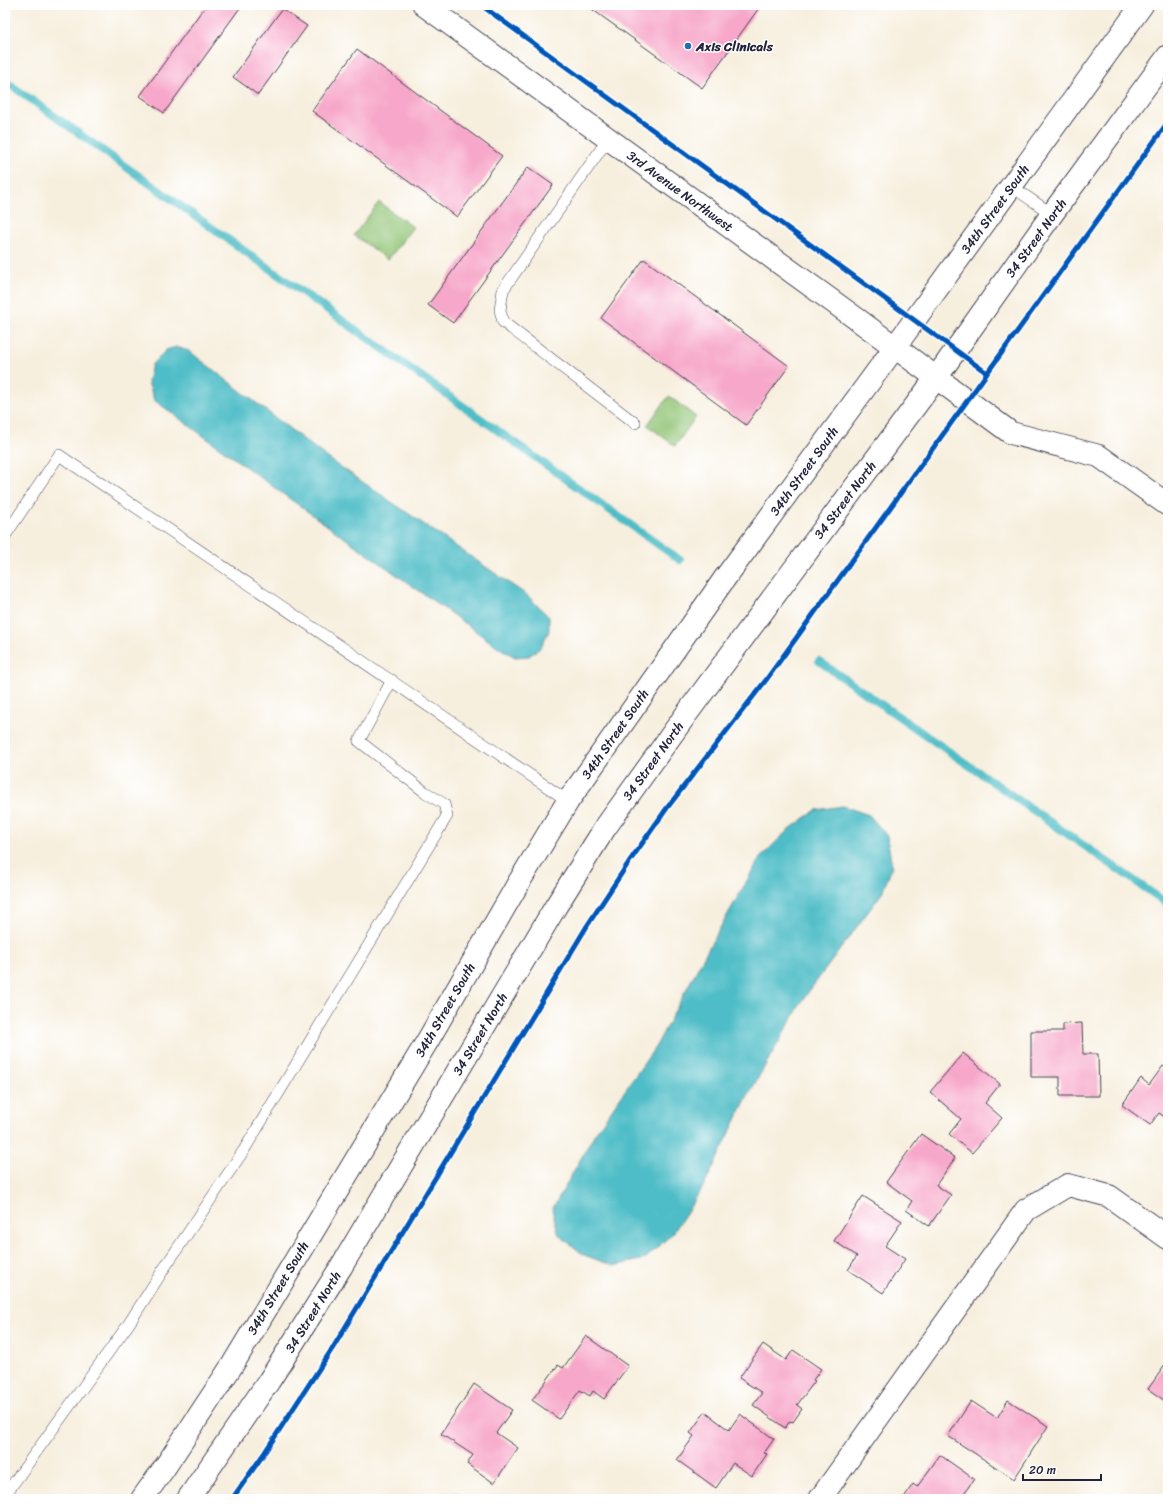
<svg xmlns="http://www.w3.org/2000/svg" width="1173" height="1504" font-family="Sriracha,sans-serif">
<rect width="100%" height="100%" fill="#fff"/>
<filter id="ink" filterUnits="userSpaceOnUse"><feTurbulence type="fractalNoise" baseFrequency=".025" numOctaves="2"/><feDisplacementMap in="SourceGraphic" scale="8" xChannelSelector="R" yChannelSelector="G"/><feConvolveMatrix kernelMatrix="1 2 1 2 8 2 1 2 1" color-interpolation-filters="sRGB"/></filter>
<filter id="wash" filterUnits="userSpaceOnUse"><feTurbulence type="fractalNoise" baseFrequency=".012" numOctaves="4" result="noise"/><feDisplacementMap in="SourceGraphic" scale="16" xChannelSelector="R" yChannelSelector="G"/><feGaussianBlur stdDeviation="0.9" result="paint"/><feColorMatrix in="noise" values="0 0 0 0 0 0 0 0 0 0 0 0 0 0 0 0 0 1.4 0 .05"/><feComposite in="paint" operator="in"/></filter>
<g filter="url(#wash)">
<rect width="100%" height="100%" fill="#f7efde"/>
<g fill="#91c475" stroke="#5a7358">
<polygon points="379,202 413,227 388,260 354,235"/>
<polygon points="669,396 696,417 675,446 647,425"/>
</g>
<g fill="#4fbdc7" stroke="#387081">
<polygon points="176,347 189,351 325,456 528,596 549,617 549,631 540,648 529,656 515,657 498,647 290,499 154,400 148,382 152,364 166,350"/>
<polygon points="843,806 869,815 887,836 892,867 882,893 804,998 746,1099 705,1184 673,1233 645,1259 614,1266 584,1255 559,1235 552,1210 594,1135 656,1046 708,949 760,858 787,831 816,810"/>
</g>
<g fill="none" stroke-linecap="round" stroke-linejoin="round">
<g stroke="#4fbdc7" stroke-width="8">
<polyline points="5,81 680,560"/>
<polyline points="819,661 1168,904"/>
</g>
</g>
<g id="blocks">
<g fill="#f7a7c9">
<polygon points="206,5 242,5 164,113 140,96"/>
<polygon points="586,5 761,5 702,88"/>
<polygon points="282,9 307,26 258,95 233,77"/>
<polygon points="357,49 502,156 457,217 312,111"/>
<polygon points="528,167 553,185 453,323 428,305"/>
<polygon points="644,259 789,366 746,425 601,318"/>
<polygon points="1082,1023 1083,1054 1098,1054 1099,1096 1060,1096 1060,1077 1031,1077 1031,1031 1063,1031 1063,1024"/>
<polygon points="963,1053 1000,1084 985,1103 1002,1118 972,1153 949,1134 961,1119 930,1092"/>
<polygon points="1163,1066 1168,1069 1168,1119 1159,1113 1150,1125 1122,1105 1141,1078 1149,1085"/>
<polygon points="921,1134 955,1158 936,1185 951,1195 929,1226 906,1210 912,1201 886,1182"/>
<polygon points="863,1196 902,1221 885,1246 905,1259 883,1293 848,1270 857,1256 834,1241"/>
<polygon points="586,1336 628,1366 604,1399 593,1391 590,1396 580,1390 559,1419 532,1400 558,1365 563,1368"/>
<polygon points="763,1344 786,1360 793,1350 821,1369 813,1380 815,1381 797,1405 802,1409 793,1422 790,1421 785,1428 753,1405 762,1393 739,1378"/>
<polygon points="1168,1361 1168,1403 1148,1389"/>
<polygon points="474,1384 512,1410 496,1433 518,1448 494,1483 467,1464 473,1455 441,1434"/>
<polygon points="1008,1400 1048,1426 1014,1479 948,1436 971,1401 997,1418"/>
<polygon points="705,1412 729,1430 740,1414 774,1439 764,1453 767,1454 752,1476 733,1463 716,1488 677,1460 694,1436 690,1433"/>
<polygon points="940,1455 974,1479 960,1499 903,1499 913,1484 917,1487"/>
<polygon points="457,1495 457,1499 424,1499 424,1498"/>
</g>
</g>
</g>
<g filter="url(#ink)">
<use href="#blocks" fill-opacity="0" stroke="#424153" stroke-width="1"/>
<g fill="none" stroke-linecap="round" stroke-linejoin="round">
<g stroke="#424153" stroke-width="12">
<g id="service">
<polyline points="608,139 503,290 500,310 503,322 635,423"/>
<polyline points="1011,186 1052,214"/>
<polyline points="5,536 59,455 568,801"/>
<polyline points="5,1495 128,1325 165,1267 244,1150 447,816 444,804 425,792 359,741 392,680"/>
</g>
</g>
<g stroke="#424153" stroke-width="24">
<g id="minor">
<polyline points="424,5 861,322 1011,433 1099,456 1168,505"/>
<polyline points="820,1499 1026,1210 1068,1185 1109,1196 1168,1238"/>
</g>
</g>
<g stroke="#424153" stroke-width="24">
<g id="secondary">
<polyline points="142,1499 165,1467 233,1364 428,1040 519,882 568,801 725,578 895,347 1142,5"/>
<polyline points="188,1499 269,1381 341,1267 556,906 605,828 685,716 936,378 1052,214 1168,56"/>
</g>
</g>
<use href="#service" stroke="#fff" stroke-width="11"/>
<use href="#minor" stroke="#fff" stroke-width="22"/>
<use href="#secondary" stroke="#fff" stroke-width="22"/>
<g stroke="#fff" stroke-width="8">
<g id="cycleway">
<polyline points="481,5 987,373"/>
<polyline points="232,1499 263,1455 334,1346 587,926 629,862 667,808 766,680 1168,122"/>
</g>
</g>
<use href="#cycleway" stroke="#0057b8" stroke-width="5"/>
</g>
</g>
<circle fill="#1f6fb2" stroke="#fff" stroke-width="1.5" cx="688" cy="46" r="4"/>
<g text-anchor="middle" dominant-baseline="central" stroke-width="3" stroke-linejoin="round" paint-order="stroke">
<g font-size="13" font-weight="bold" fill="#22223b" stroke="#fff" text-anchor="start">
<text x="696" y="46">Axis Clinicals</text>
</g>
<g font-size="13" fill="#22223b" stroke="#fff">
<text transform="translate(680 191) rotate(36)">3rd Avenue Northwest</text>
<text transform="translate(995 209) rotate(-54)">34th Street South</text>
<text transform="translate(1036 238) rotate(-54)">34 Street North</text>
<text transform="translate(804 471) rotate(-54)">34th Street South</text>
<text transform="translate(845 500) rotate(-53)">34 Street North</text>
<text transform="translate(615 734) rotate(-55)">34th Street South</text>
<text transform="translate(653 761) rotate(-54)">34 Street North</text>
<text transform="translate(445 1010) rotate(-60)">34th Street South</text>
<text transform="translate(480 1034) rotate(-59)">34 Street North</text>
<text transform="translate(278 1288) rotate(-59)">34th Street South</text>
<text transform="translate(313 1312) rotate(-58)">34 Street North</text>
</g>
</g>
<rect width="1173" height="1504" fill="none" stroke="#fff" stroke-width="20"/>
<path d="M1023 1474v6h78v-6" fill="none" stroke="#22223b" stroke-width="2"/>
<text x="1029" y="1474" font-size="12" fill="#22223b" stroke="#ffffff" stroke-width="3" paint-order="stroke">20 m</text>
</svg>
